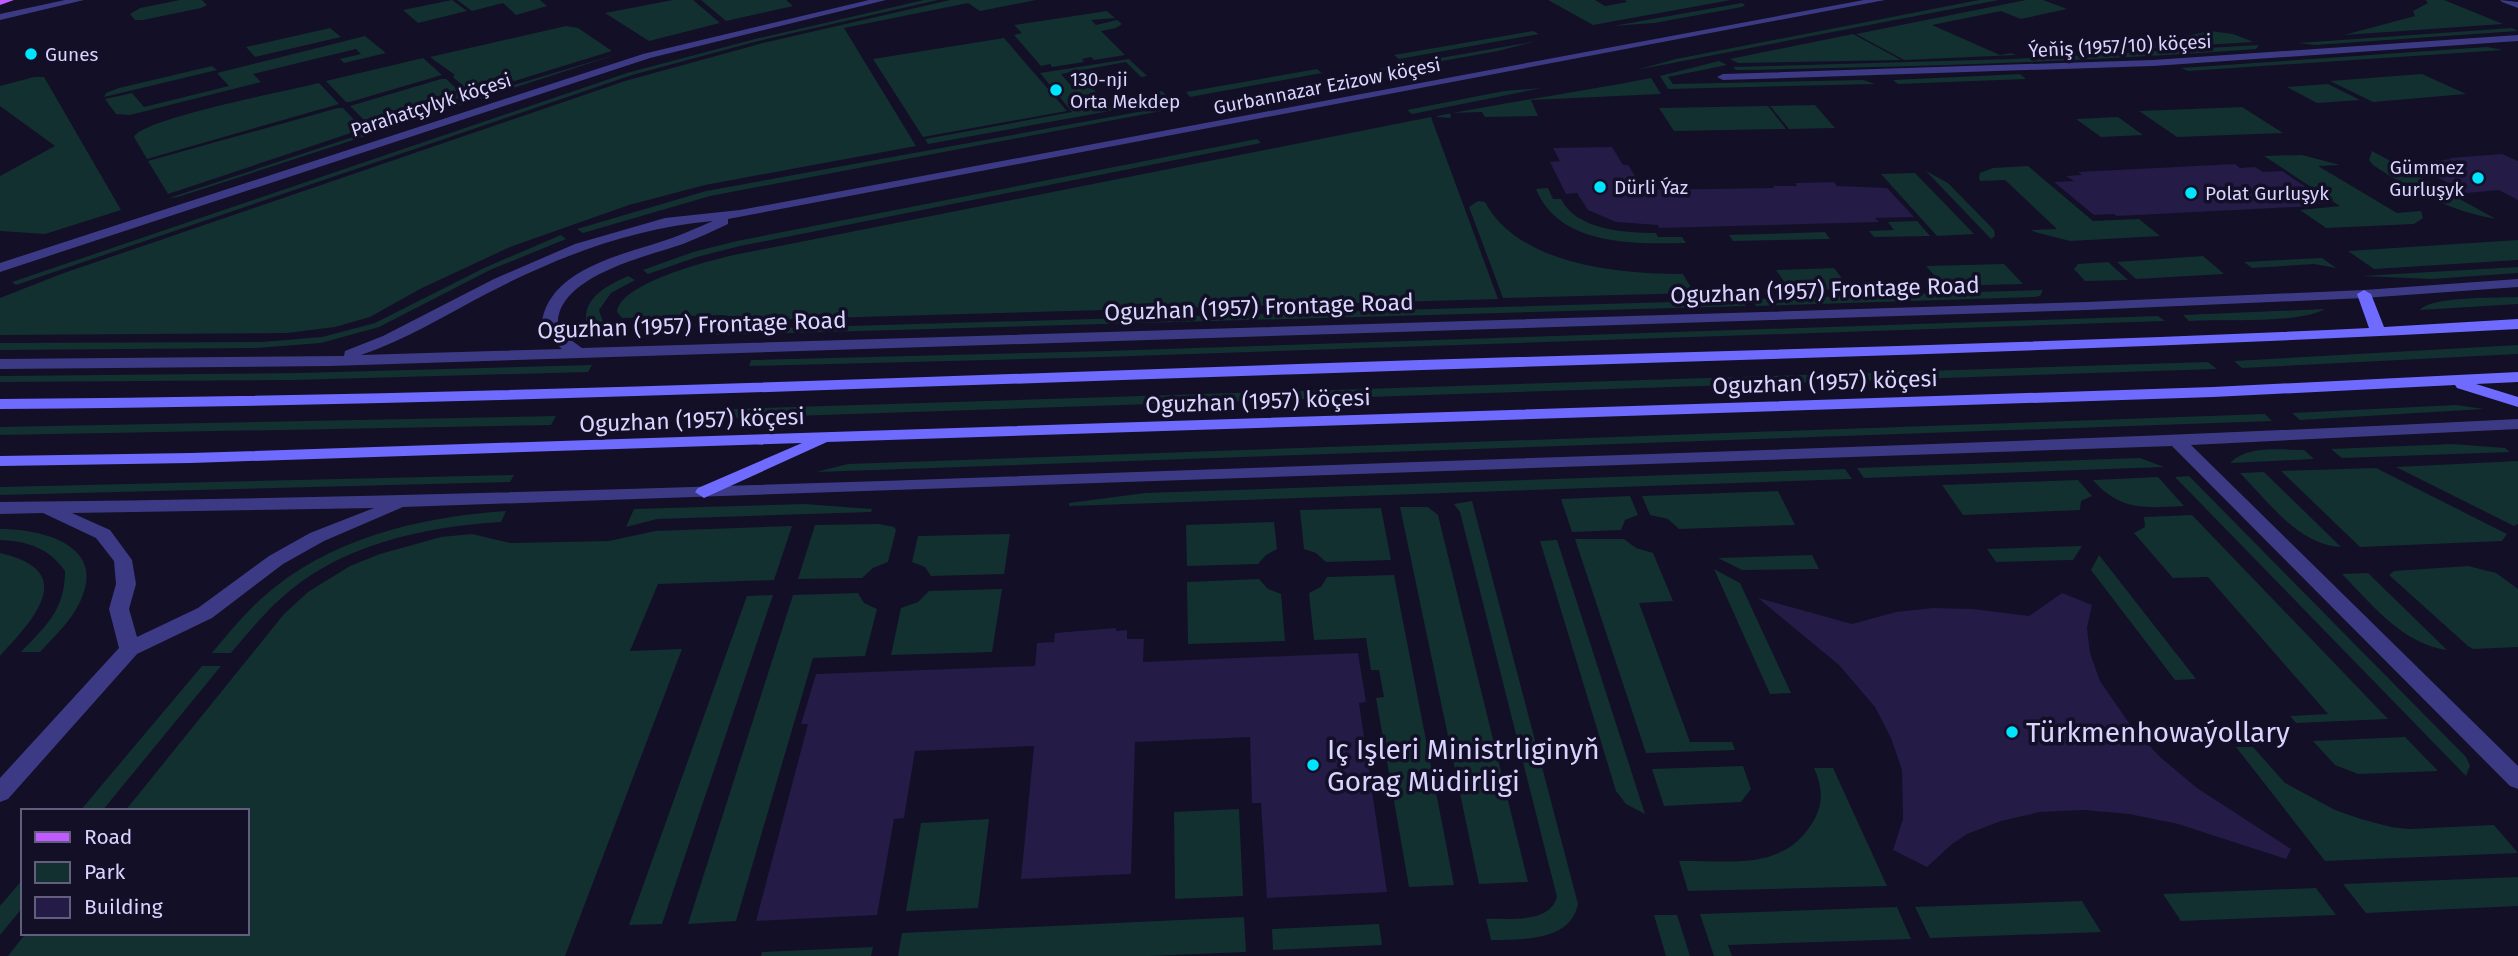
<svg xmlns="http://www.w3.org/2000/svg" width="2518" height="956" font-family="'Fira Sans',sans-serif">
<rect width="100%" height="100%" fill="#130f26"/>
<g fill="#12302f">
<polygon points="180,0 202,0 207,5 201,8 143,20 135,20 130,14 140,8"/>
<polygon points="452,0 467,11 418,23 403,10"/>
<polygon points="457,0 540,0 547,6 516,15 503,3 472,11"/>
<polygon points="673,0 693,0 720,23 649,41 605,13"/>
<polygon points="701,0 786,0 793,6 726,21"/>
<polygon points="924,0 938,0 758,41 632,75 16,285 12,282 627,73 755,39"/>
<polygon points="950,0 1036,0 980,11 968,3 844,28 916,146 705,185 629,205 510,247 420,289 370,317 335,327 287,333 0,335 0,298 61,274 625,81 763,43"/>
<polygon points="1548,0 1595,0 1605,6 1627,2 1625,0 1731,0 1593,25"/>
<polygon points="1979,0 1999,0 1636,70 1676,59"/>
<polygon points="2026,0 2043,0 2067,9 2021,19 2001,11 1932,25 2000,55 2011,53 2016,55 1904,60 1856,34"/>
<polygon points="2426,0 2444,0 2503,24 2344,35 2415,16 2413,11 2428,3"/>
<polygon points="1742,3 1745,5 1742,7 1654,23 1613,26"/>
<polygon points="1107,11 1115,18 1091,20 1096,25 1117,20 1122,24 1116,28 1101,31 1125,55 1094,60 1091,57 1082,59 1084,62 1052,67 1050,64 1041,66 1014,35 1022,33 1014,25"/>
<polygon points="566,26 578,28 612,51 472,94 453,77 455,75 430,57"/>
<polygon points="330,28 341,37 255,57 246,47"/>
<polygon points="2512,28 2518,31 2315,45 2298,43"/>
<polygon points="1533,31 1539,34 1399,59 1394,55"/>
<polygon points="2210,31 2233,34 2254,42 2122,50"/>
<polygon points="1853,34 1901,60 1738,63 1730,59"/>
<polygon points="365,36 386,53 344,63 340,59 361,54 356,49 253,74 261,82 130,115 116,114 105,99 132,93 144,107 229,86 217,73"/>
<polygon points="1004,38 1067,111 923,137 873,59"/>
<polygon points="1537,41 1498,51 1392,70 1377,69"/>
<path d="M2259 45 2256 49C2083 62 1909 67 1736 70L1733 67 2013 59Z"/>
<polygon points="2487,47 2503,50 2188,71 2181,68"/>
<polygon points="621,53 178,197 169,198 477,96"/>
<polygon points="423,58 442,75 350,102 346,102 326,81"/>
<polygon points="1129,59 1147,76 1141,77 1126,62 1061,74 1074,89 1090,86 1097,93 1081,96 1093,109 1159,97 1156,92 1162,91 1171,100 928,144 925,139 1072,112 1040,73"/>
<polygon points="1719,61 1727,65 1668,77 1673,84 1863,80 1875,84 1668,89 1660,76"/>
<polygon points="212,66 217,70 104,97 106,93 119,88"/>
<polygon points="1317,69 1322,73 1190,97 1186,92"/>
<polygon points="2020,74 2026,79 1898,84 1893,80"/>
<polygon points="2422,74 2466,94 2373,102 2330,81"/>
<polygon points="34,77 44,77 121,210 45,234 0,231 0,176 55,146 0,106 0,86"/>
<path d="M1651 78 1661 94 1531 100 1538 116 1485 117 1482 112 1450 113 1451 118 1437 117V116C1508 102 1580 92 1651 78Z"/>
<polygon points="441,79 446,79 465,96 371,127 350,106"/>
<path d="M319 83 339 104 147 159 134 137C142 119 291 90 319 83Z"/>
<polygon points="2328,84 2360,100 2317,103 2287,87"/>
<polygon points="1542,88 1412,114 1407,110 1504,91"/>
<polygon points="1176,105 1177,107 1172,109 710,196 583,233 577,229 706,191"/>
<polygon points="1815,105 1835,128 1789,129 1770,106"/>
<polygon points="1768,106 1786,129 1674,131 1659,108"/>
<polygon points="2242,107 2283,133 2177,137 2139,111"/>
<polygon points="338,108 343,108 363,129 168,194 148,161"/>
<path d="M1431 117 1498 299 753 320 723 315 622 318 617 312C620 283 708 261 734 255Z"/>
<polygon points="2118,117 2143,135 2101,137 2076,119"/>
<polygon points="1257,139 1261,143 740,246 697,257 648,274 643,270 693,252 737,241"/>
<path d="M2372 151 2496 219H2497C2452 212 2411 190 2373 165L2369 160Z"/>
<polygon points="2302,155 2340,165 2318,166 2397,213 2421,211 2423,218 2414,224 2326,228 2300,210 2340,206 2264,156"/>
<polygon points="2028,166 2093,221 2139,219 2160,236 2070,241 2035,232 2031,230 2057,229 2005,180 1980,181 1979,178 1980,173 1993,168"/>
<polygon points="1926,171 1948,183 1994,230 1995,236 1991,239"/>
<polygon points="1915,173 1974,234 1937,236 1881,174"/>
<path d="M1548 188 1553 199H1561C1576 230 1626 233 1656 233L1658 237H1682L1686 243C1634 244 1559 246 1536 189Z"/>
<path d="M1478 201 1485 202C1518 265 1620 274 1683 274L1694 293 1503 298 1469 207Z"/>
<polygon points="1917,221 1930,236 1874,237 1869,231 1894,230 1888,222"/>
<polygon points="1825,232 1830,239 1733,241 1729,235"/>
<polygon points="561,235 566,239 490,270 379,327 321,343 256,348 0,350 0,343 262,342 322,337 375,323 484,268"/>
<polygon points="2518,240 2518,260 2374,269 2348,251"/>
<polygon points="2203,256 2224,274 2136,279 2117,262"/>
<polygon points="2322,258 2336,268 2314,264 2252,268 2244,262"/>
<polygon points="2108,262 2128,280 2085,281 2074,269 2078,264"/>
<polygon points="2004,264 2023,284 1944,286 1926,266"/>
<polygon points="2518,267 2518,273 2432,279 2361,276"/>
<polygon points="1834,268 1850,289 1790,290 1776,270"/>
<path d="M628 276 635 280 611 293 599 310 603 322 617 330 612 337 594 330 586 321C584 296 609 285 628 276Z"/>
<polygon points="2043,290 2040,296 2034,297 1756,306 1752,299"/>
<path d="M2518 297V304L2420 310C2431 296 2498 298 2518 297Z"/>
<polygon points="1742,300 1746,306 716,335 721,324 748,329"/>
<path d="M2325 309C2299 324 2222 319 2189 321L2183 315Z"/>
<polygon points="2158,316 2165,321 1104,357 749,366 751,360 1105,351"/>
<polygon points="2518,345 2518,354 2242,368 2234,361"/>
<polygon points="2208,362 2217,369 729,418 733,409"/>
<polygon points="592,365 588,372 293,380 0,382 0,376 298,373"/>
<polygon points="2456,405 2484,409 2300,420 2292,413"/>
<polygon points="2265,414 2272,421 816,472 848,464"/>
<polygon points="556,416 551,425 0,435 0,427"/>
<polygon points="2453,444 2505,448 2510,452 2342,458 2331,449"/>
<path d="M2304 450 2314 459 2230 463C2247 445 2281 450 2304 450Z"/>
<polygon points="2140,458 2164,467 1864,478 1857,468"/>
<polygon points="2518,461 2518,524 2514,526 2396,467"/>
<polygon points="2376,468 2507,534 2502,541 2360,547 2281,471"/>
<polygon points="1845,469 1852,479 1069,506 1069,503 1145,493"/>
<path d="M2264 472 2341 547C2298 545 2268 501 2240 473Z"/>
<polygon points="514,475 510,482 0,495 0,487"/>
<polygon points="2189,476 2466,757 2470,766 2466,776 2175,477"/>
<path d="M2158 477 2184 506C2145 508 2120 511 2093 480Z"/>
<polygon points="2078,480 2092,496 2081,501 2080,510 1963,515 1942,485"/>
<polygon points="1778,491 1795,525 1679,529 1668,519 1650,515 1642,496"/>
<polygon points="1630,496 1638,515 1625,520 1621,530 1572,532 1561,499"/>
<path d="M1472 501 1578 904C1570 942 1523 939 1491 940L1486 919C1509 918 1549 924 1557 897L1460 512 1454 504Z"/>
<polygon points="804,504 872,509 871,512 657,519 626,527 634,509"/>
<polygon points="1400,507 1428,507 1438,515 1528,882 1479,884"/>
<polygon points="1381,508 1391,560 1326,562 1316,553 1304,549 1300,510"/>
<path d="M506 511 501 522C422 527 337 545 278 601 261 617 246 635 231 653H212C228 634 244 614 262 598 328 538 420 517 506 511Z"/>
<polygon points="2192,515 2388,719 2296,723 2290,716 2328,714 2208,577 2173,578 2134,533 2145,527 2144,517"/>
<polygon points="1274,522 1277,549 1266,555 1258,564 1187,566 1186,525"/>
<polygon points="879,524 894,527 896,530 888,562 873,568 862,578 798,579 815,525"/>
<polygon points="792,526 774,580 658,584 630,651 682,649 565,956 8,956 26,933 247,933 247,811 125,811 284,614 308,592 350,566 380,554 441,537 472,534 510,543 609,541 655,531"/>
<path d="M0 529C42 529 108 545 80 602 71 621 54 637 40 652H21C46 626 65 610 65 571 49 548 27 541 0 540Z"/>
<polygon points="1010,534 1004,574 931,576 925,567 912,562 918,536"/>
<polygon points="1575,539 1624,539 1636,548 1653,553 1673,601 1639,603 1690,742 1732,742 1735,750 1646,753"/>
<polygon points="1557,540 1645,814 1626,804 1616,791 1540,541"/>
<polygon points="2082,546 2073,560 1996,562 1987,549"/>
<path d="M0 553C79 571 35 618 0 656Z"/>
<polygon points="1812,555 1819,569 1742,570 1718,558"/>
<polygon points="2099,555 2196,679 2175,680 2091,570"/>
<polygon points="2468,566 2496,573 2518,589 2518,647 2473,649 2468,646 2389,575 2394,571"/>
<polygon points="1714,569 1740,583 1791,693 1770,694"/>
<path d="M2368 573 2447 650C2402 644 2372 604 2342 574Z"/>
<polygon points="1394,575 1454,885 1409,887 1376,698 1384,697 1379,670 1371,670 1366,638 1314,640 1309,593 1321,587 1327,577"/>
<polygon points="1259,579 1268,589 1281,594 1285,641 1188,644 1187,582"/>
<polygon points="1002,589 992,652 891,655 901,608 918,602 929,591"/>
<polygon points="858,593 864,603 877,609 865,656 813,658 736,921 688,924 793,595"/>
<polygon points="773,595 662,924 629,925 747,596"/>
<polygon points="202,666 221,666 102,811 80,811"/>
<polygon points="2405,737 2438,771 2358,774 2335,765 2313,741"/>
<polygon points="2236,747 2253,747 2285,783 2335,810 2361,819 2391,827 2409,829 2494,825 2518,853 2325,861"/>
<polygon points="1743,766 1751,789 1741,802 1664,806 1652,769"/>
<path d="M1814 768H1833L1887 886 1688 891 1679 861C1730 860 1785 872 1814 820 1824 802 1822 786 1814 768Z"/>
<polygon points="1239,809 1243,896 1175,899 1174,812"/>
<polygon points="989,819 978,908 906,911 921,823"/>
<polygon points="2518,877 2518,906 2366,913 2343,884"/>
<polygon points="23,879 23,907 0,935 0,906"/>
<polygon points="2316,888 2336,915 2181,921 2163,894"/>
<polygon points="2082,901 2101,932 1930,938 1915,907"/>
<polygon points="1897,907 1911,939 1728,945 1732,956 1714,956 1700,914"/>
<polygon points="1654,915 1677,915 1690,956 1666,956"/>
<polygon points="1244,917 1246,952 1149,956 898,956 902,933"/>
<polygon points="1379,924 1382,945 1273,950 1272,929"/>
<polygon points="873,947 871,956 761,956 762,952"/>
</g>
<g fill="#241b47">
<polygon points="1612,147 1623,165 1628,165 1644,190 1774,188 1773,186 1797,186 1795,183 1834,182 1837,186 1887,188 1914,217 1875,218 1879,222 1659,228 1658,225 1616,222 1588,210 1577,193 1566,194 1550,162 1560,161 1553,148"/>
<polygon points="2502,154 2518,161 2518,200 2499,190 2467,193 2416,166 2432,165 2426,162 2451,159 2449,158"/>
<polygon points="2235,164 2240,168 2255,167 2263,172 2282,171 2330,203 2310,204 2314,206 2117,216 2114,214 2094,215 2054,182 2074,181 2066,176 2082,175 2078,172"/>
<polygon points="2062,593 2092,605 2087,628 2090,653 2100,681 2131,726 2160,757 2197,788 2291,849 2286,859 2178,824 2129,814 2083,810 2040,812 2001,821 1967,834 1952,844 1927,867 1893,850 1903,819 1902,770 1891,738 1875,707 1839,665 1758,598 1852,624 1896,612 1933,608 1973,609 2029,616"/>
<polygon points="1116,628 1116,631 1127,630 1127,639 1144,639 1143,662 1358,653 1366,702 1359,703 1387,892 1267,898 1261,803 1252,803 1250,737 1135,742 1131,874 1021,879 1034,746 915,751 904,818 894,819 877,915 756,921 808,724 801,724 816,674 1035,666 1037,643 1054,642 1055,633"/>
</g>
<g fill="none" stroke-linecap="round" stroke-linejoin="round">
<g fill="#3d3a85" fill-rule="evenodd">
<polygon points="65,0 84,0 0,20 0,14"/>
<polygon points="869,0 886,0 650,58 0,272 0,263 643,54"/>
<path d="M1864 0H1885L728 219V224C713 231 698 238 683 244 648 256 557 276 558 324L564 335 582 348 2087 302 2364 290 2518 279V287L2364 298 2087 310 330 366 0 369V359L344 356 345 351 383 336 494 279 575 244 665 218 740 210ZM713 221C696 228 680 236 663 241 622 255 551 269 542 321L550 338 562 349 361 355C405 340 444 316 486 294 557 257 632 228 713 221Z"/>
<polygon points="2500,0 2518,2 2518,8 2502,2"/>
<polygon points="2518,35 2518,41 2153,66 1723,80 1717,77 1723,74 2153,60"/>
<path d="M2518 419V429L2191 445 2518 766V789L2510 786 2172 446 403 507 324 541 283 564 212 618 137 654 8 799 0 802V778L119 648 109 609 116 584 114 561 96 538 43 513 0 514V502C426 498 852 482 1278 467 1692 452 2105 440 2518 419ZM374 508 310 533 269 556 198 608 137 637 129 609 136 584 132 560 110 530 72 513Z"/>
</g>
<g fill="#6f6bff" fill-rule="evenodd">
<path d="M2364 290 2371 294 2384 327 2518 319V329C2114 351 1708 360 1304 374 869 388 435 406 0 409V399C433 396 865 379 1298 364 1655 352 2012 345 2369 328L2357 294Z"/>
<polygon points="2518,372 2518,382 2476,384 2518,397 2518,407 2457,388 2455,385 2213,397 827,442 704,498 695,492 698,488 802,443 191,463 0,466 0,456 191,453 2213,387"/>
</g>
<polygon fill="#c25bff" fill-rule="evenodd" points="0,0 14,0 0,5"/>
</g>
<g fill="#00e5ff" stroke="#130f26" stroke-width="2.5">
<circle cx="31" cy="54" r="7"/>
<circle cx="1056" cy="90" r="7"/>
<circle cx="2478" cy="178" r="7"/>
<circle cx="1600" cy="187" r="7"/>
<circle cx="2191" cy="193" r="7"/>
<circle cx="2012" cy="732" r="7"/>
<circle cx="1313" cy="765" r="7"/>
</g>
<g text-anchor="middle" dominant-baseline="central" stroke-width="7" stroke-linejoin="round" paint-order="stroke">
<g font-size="19" fill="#d9d4ff" stroke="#130f26">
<text transform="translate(2120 46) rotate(-3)">Ýeňiş (1957/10) köçesi</text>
<text transform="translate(1327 86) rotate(-11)">Gurbannazar Ezizow köçesi</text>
<text transform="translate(431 105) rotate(-18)">Parahatçylyk köçesi</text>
</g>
<g font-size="19" fill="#d9d4ff" stroke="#130f26" text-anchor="start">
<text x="45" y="54">Gunes</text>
<text x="1070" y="79">130-nji<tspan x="1070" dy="22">Orta Mekdep</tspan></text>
<text x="2464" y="167" text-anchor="end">Gümmez<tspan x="2464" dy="22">Gurluşyk</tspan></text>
<text x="1614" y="187">Dürli Ýaz</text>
<text x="2205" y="193">Polat Gurluşyk</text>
</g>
<g font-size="23" fill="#d9d4ff" stroke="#130f26">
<text transform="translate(1825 290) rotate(-2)">Oguzhan (1957) Frontage Road</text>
<text transform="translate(1259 307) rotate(-2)">Oguzhan (1957) Frontage Road</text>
<text transform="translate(692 325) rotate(-2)">Oguzhan (1957) Frontage Road</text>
<text transform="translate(1825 382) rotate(-2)">Oguzhan (1957) köçesi</text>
<text transform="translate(1258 401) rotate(-2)">Oguzhan (1957) köçesi</text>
<text transform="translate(692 420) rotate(-2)">Oguzhan (1957) köçesi</text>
</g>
<g font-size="28" fill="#d9d4ff" stroke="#130f26" text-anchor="start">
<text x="2026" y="732">Türkmenhowaýollary</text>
<text x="1327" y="749">Iç Işleri Ministrliginyň<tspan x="1327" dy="32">Gorag Müdirligi</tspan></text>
</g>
</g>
<rect x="21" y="809" width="228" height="126" fill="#130f26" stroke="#625e7d" stroke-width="2"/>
<rect x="35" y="832" width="35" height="10" fill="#c25bff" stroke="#625e7d" stroke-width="2"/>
<text x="84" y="844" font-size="21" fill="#d9d4ff">Road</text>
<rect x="35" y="862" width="35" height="21" fill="#12302f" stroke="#625e7d" stroke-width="2"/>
<text x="84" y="879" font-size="21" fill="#d9d4ff">Park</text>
<rect x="35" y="897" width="35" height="21" fill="#241b47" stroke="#625e7d" stroke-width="2"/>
<text x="84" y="914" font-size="21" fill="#d9d4ff">Building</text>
</svg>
